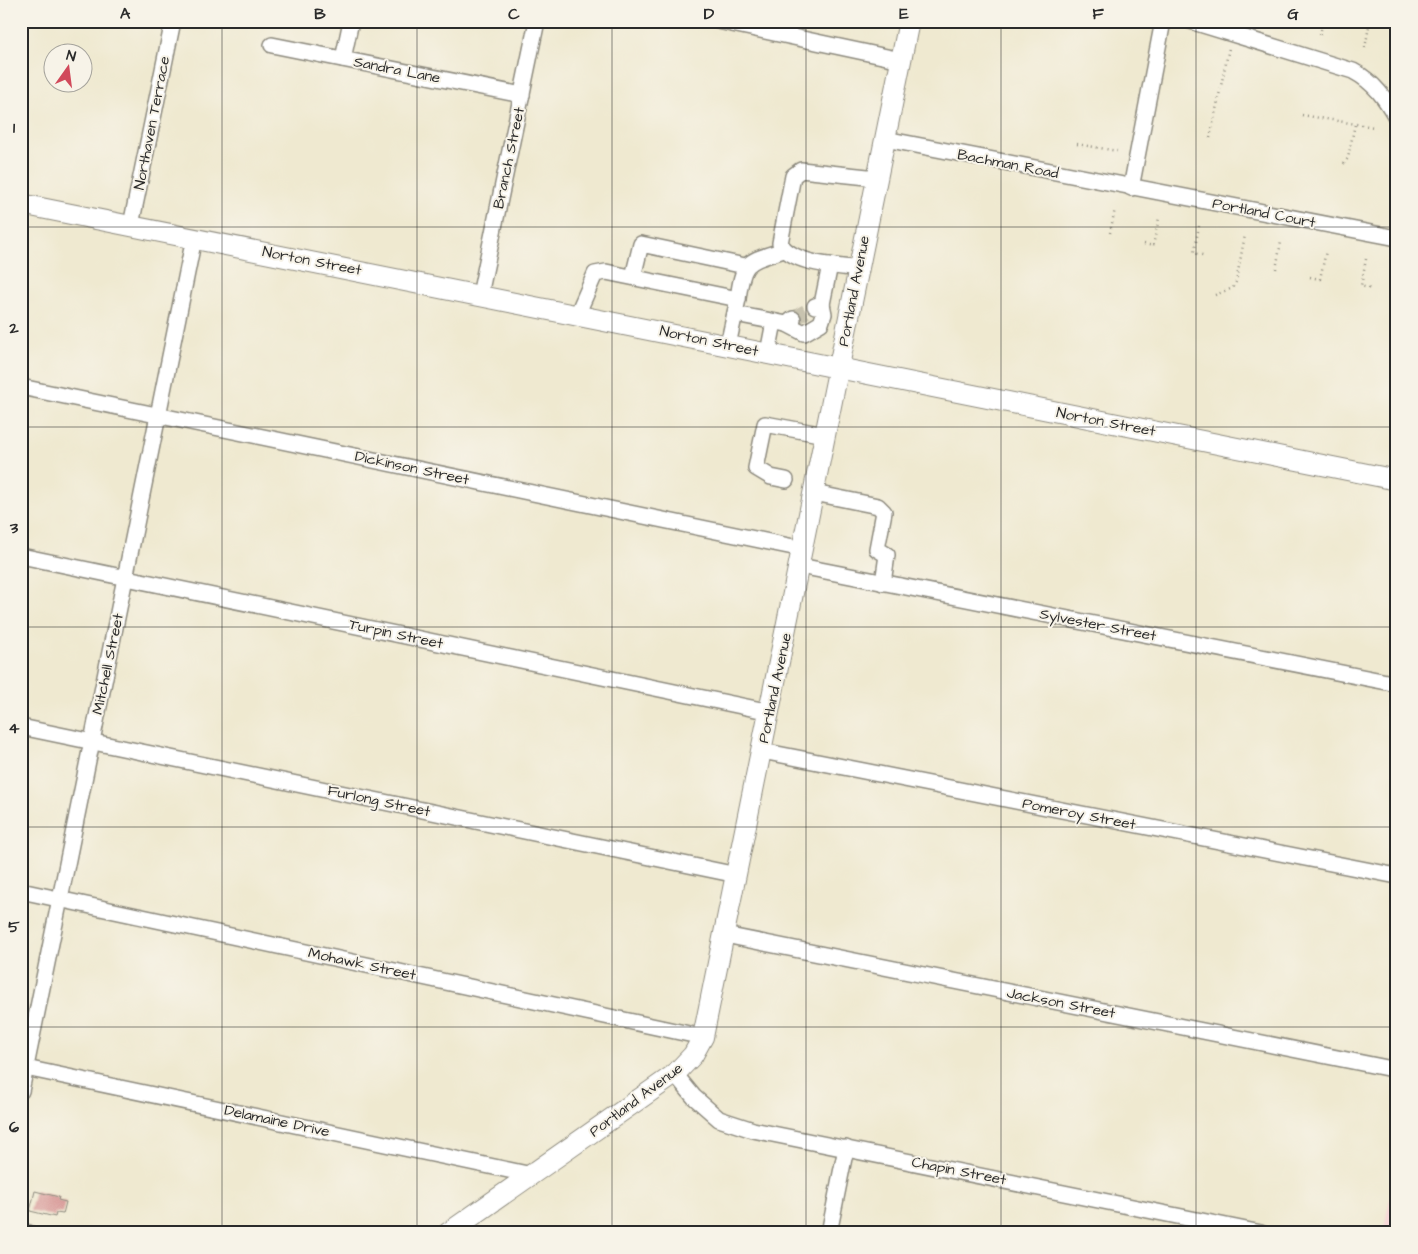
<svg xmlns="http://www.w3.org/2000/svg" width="1418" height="1254" font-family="'Architects Daughter',sans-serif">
<rect width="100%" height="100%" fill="#f7f3e8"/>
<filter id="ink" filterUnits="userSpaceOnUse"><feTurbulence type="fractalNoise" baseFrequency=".02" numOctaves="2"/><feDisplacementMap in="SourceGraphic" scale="10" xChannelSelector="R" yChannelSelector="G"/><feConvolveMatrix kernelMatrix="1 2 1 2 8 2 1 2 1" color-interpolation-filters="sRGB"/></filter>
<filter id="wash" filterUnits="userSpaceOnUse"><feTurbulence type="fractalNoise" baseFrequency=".0096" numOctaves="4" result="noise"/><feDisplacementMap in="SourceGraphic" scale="20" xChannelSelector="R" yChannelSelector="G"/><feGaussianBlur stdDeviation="1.12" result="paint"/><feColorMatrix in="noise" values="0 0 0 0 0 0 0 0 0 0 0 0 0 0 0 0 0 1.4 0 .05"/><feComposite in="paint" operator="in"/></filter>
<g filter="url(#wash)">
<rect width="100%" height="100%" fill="#efe9d0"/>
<polygon fill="#f7cfd3" points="1397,1164 1397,1233 1383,1233"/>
<g id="blocks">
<polygon fill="#d59291" points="35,1191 59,1197 58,1200 66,1202 63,1214 56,1213 55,1217 30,1211"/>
</g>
</g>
<g filter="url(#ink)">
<use href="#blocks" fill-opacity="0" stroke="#8d8a7e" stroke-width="1"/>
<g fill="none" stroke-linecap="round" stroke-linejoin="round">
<polyline stroke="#c8c3af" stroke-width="15" stroke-dasharray="15 8" stroke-linecap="butt" points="793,319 815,306"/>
<g stroke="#8d8a7e" stroke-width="18">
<g id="minor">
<polyline points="718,21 901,60"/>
<path d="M1190 21 1353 71C1374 82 1386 99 1397 119"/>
<polyline points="272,45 522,95"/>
<polyline points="343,59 351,21"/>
<polyline points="885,139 1397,238"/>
<polyline points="1131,188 1163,21"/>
<polyline points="131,225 173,21"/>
<path d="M859 269C837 266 791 264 780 243L793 176 801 170 877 178"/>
<polyline points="633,277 641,244 745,266"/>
<polyline points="480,295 537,21"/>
<path d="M738 299C743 259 748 262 784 250"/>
<polyline points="815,306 822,304 830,265"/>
<polyline points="735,314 787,324 793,319"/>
<polyline points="577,315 595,274 606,272 738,299 728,345"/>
<polyline points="787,324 804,333 821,323 824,314 822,304"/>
<polyline points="768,353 774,322"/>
<polyline points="21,387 803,549"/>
<polyline points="786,480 771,477 756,468 765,424 825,435"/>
<polyline points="814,493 878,506 884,512 877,549 887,555 883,583"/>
<polyline points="21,556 770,712"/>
<polyline points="800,566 1397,684"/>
<polyline points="21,727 737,875"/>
<polyline points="762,751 1397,876"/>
<polyline points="21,891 703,1037"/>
<polyline points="725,935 1397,1070"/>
<polyline points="21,1067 532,1175"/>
<polyline points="675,1074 694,1097 719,1119 753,1130 1261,1233"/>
<polyline points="21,1091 194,238"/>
<polyline points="21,1231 29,1233"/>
<polyline points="829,1233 846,1148"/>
</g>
</g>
<g stroke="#8d8a7e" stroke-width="22">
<g id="major">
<polyline points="21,204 1397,480"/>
<polyline points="448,1233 675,1074 693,1055 703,1037 909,21"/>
</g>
</g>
<g stroke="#8d8a7e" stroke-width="2.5" stroke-dasharray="1 4" stroke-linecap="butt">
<polyline points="1279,23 1280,21"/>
<polyline points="1320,35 1323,21"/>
<polyline points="1365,48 1370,21"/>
<polyline points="1302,115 1374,127"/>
<polyline points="1210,138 1229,48"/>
<polyline points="1077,144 1117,151"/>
<polyline points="1344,164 1348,158 1355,124"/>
<polyline points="1199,226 1194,253 1206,256"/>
<polyline points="1110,233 1115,209"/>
<polyline points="1144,244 1153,246 1159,218"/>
<polyline points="1366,259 1361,286 1372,289"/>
<polyline points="1276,269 1281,242"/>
<polyline points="1310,277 1320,279 1326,251"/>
<polyline points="1215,295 1233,288 1236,282 1245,235"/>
</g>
<use href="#minor" stroke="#fff" stroke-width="15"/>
<use href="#major" stroke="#fff" stroke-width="20"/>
</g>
</g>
<path fill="none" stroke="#2b2b2b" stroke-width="1" stroke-opacity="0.55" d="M222 21V1233M417 21V1233M612 21V1233M806 21V1233M1001 21V1233M1196 21V1233M21 227H1397M21 427H1397M21 627H1397M21 827H1397M21 1027H1397"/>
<g text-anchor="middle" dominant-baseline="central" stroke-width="4" stroke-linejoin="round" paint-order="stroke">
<g font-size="15" fill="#2b2b2b" stroke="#f7f3e8">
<text transform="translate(397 70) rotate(11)">Sandra Lane</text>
<text transform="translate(152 123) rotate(-79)">Northaven Terrace</text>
<text transform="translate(509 158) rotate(-78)">Branch Street</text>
<text transform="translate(1008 164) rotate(11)">Bachman Road</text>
<text transform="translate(1264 213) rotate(11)">Portland Court</text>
<text transform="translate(312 261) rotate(11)">Norton Street</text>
<text transform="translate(854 291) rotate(-79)">Portland Avenue</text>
<text transform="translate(709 341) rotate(12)">Norton Street</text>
<text transform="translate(1106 422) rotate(11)">Norton Street</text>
<text transform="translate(412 468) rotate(12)">Dickinson Street</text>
<text transform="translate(1098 625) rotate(11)">Sylvester Street</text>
<text transform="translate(396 634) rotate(12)">Turpin Street</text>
<text transform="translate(108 664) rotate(-78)">Mitchell Street</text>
<text transform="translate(775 688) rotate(-78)">Portland Avenue</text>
<text transform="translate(379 801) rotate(12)">Furlong Street</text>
<text transform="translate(1079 814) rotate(11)">Pomeroy Street</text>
<text transform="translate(362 964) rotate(12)">Mohawk Street</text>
<text transform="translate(1061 1003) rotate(11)">Jackson Street</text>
<text transform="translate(636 1100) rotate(-37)">Portland Avenue</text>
<text transform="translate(277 1121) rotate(12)">Delamaine Drive</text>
<text transform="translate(959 1171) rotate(11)">Chapin Street</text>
</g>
</g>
<rect width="1418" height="1254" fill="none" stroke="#f7f3e8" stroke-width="55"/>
<g transform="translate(68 68) rotate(14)"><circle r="24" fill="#f7f3e8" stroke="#a5a39c"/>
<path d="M0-4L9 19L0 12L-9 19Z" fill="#d1495b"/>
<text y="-8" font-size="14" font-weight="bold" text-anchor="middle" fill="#2b2b2b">N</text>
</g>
<rect x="28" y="28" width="1362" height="1198" fill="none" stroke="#2b2b2b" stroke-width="2"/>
<g font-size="16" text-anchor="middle" font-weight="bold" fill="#2b2b2b">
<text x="125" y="19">A</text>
<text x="320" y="19">B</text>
<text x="514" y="19">C</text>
<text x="709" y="19">D</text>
<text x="904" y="19">E</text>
<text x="1098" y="19">F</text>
<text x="1293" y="19">G</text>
<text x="14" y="133">1</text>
<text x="14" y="333">2</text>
<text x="14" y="533">3</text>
<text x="14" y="733">4</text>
<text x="14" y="932">5</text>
<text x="14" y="1132">6</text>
</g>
</svg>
